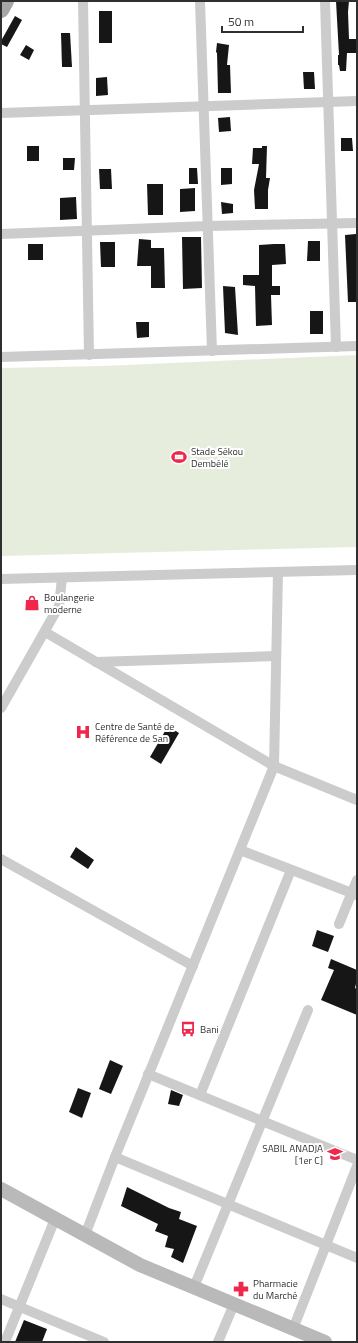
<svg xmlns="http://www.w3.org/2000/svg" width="358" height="1343" font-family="'Titillium Web',sans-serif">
<rect width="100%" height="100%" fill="#fff"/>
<polygon fill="#e7eddc" points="357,355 357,547 1,556 1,368 103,366"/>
<g fill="#161616">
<polygon points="336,1 349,1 348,12 349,39 357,39 357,53 347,53 346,71 340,71 339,65 338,65 338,55 339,55"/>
<rect x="99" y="11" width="13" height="32"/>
<polygon points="15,16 22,20 7,47 1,44 1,41"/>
<polygon points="61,33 70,33 72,67 62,67"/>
<polygon points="217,43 229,45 227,65 230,65 231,93 218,93 217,53 216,52"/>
<polygon points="26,45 34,50 29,60 20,55"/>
<polygon points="303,72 314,72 315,89 304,89"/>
<polygon points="107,77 108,95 96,96 96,78"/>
<polygon points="230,117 231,131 219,132 218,118"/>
<polygon points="341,138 352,138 353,151 341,151"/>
<rect x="27" y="146" width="12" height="15"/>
<polygon points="262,146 267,146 266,178 270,178 268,190 268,209 255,209 254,190 259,164 252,164 253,148 262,148"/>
<polygon points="63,158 75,158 74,170 63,170"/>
<polygon points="189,168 197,168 198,184 189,184"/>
<polygon points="221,168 232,168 232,184 221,185"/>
<polygon points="99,169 111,169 112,189 100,189"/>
<polygon points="147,184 163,184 163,215 148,215"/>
<polygon points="195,188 195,211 180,212 180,189"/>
<polygon points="76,197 77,219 60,220 60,198"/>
<polygon points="221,202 233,204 233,213 222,214"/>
<polygon points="356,234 357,302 348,302 345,235"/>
<polygon points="182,237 201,237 202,288 183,289"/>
<polygon points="139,239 151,240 151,248 164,248 165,288 151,288 151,266 137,266"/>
<polygon points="308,241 320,241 320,261 307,261"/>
<polygon points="100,242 115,242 115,267 101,267"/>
<rect x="28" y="244" width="15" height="16"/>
<polygon points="274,244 285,244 286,264 272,265 272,286 280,286 280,295 271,295 272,325 256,326 255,286 243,285 243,275 259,275 259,245"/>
<polygon points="223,286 235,287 238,335 225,333"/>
<rect x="310" y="311" width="13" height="23"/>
<polygon points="136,322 149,322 149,337 137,338"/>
<polygon points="168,726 179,733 161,764 150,757"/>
<polygon points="76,847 94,860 88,869 70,857"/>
<polygon points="317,930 334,936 328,952 312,946"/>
<polygon points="331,959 357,970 357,980 355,988 357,989 357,1015 321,1000 334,970 328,968"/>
<polygon points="110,1060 123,1066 111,1094 99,1089"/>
<polygon points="78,1088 91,1093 82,1118 69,1112"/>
<polygon points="171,1090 183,1095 179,1106 168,1104"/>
<polygon points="127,1187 169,1208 181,1212 179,1219 197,1226 183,1263 171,1257 174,1249 165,1247 168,1236 155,1231 158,1224 121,1206"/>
<polygon points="24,1320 47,1329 42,1342 15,1342"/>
</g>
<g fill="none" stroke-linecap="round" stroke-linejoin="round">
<g stroke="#ccc" stroke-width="10">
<polyline points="83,1 89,355"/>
<polyline points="200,1 212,351"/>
<polyline points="325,1 336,347"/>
<polyline points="1,113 357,101"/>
<polyline points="1,234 208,226 357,223"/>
<polyline points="1,357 357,346"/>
<polyline points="1,579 357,570"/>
<polyline points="45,632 274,766 357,800"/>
<polyline points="96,662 276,656"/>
<polyline points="1,708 59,606 62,578"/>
<polyline points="240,850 357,895"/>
<polyline points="1,859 193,966"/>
<polyline points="339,924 357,880"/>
<polyline points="148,1074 357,1160"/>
<polyline points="200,1095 291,870"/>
<polyline points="115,1157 357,1258"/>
<polyline points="85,1235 115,1157 274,766 278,572"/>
<polyline points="194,1287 308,1010"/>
<polyline points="1,1299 104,1342"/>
<polyline points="293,1329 357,1166"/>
<polyline points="5,1342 55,1219"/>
<polyline points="218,1342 234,1304"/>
</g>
<polyline stroke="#b9b9b9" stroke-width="14" points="1,1189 140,1265 325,1342"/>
<polyline stroke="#a7a7a7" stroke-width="16" points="1,10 6,1"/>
</g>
<defs>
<g id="stadium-bare" transform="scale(1.2)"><path d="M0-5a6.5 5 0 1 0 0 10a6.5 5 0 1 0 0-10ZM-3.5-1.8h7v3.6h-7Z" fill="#ef284b" stroke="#fff" stroke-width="2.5" paint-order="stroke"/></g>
<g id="shop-bare" transform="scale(1.2)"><path d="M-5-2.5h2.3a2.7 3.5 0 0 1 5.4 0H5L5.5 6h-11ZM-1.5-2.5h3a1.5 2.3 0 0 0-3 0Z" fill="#ef284b" stroke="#fff" stroke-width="2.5" paint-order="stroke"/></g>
<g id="hospital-bare" transform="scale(1.2)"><path d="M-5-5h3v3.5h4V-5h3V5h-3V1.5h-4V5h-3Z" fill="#ef284b" stroke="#fff" stroke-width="2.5" paint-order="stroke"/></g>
<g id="bus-bare" transform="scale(1.2)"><path d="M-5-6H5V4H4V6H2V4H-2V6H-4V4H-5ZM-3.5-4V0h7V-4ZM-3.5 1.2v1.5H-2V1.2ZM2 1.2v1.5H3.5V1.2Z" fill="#ef284b" stroke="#fff" stroke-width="2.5" paint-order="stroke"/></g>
<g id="school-bare" transform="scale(1.2)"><path d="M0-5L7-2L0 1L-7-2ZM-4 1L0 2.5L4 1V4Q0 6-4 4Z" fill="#ef284b" stroke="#fff" stroke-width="2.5" paint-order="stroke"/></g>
<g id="pharmacy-bare" transform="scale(1.2)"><path d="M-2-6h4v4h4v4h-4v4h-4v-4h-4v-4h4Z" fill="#ef284b" stroke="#fff" stroke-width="2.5" paint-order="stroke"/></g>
</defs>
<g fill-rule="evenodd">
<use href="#stadium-bare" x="179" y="457"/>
<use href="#shop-bare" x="32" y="603"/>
<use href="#hospital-bare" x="83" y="732"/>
<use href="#bus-bare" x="188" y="1029"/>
<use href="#school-bare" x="335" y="1154"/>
<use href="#pharmacy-bare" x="241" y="1289"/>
</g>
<g text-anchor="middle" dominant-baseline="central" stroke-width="4" stroke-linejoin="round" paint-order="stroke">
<g font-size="10" fill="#2f2f2f" stroke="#fff" text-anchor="start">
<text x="191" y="451">Stade Sékou<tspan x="191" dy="12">Dembélé</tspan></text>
<text x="44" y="597">Boulangerie<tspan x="44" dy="12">moderne</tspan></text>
<text x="95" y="726">Centre de Santé de<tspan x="95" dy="12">Référence de San</tspan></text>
<text x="200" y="1029">Bani</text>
<text x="323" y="1148" text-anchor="end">SABIL ANADJA<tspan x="323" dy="12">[1er C]</tspan></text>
<text x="253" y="1283">Pharmacie<tspan x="253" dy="12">du Marché</tspan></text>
</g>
</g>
<rect width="358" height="1343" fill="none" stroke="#2f2f2f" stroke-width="4"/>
<path d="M222 26v6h81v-6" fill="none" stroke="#2f2f2f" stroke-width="2"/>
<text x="228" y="26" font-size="12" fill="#2f2f2f" stroke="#ffffff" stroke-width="3" paint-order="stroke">50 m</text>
</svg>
